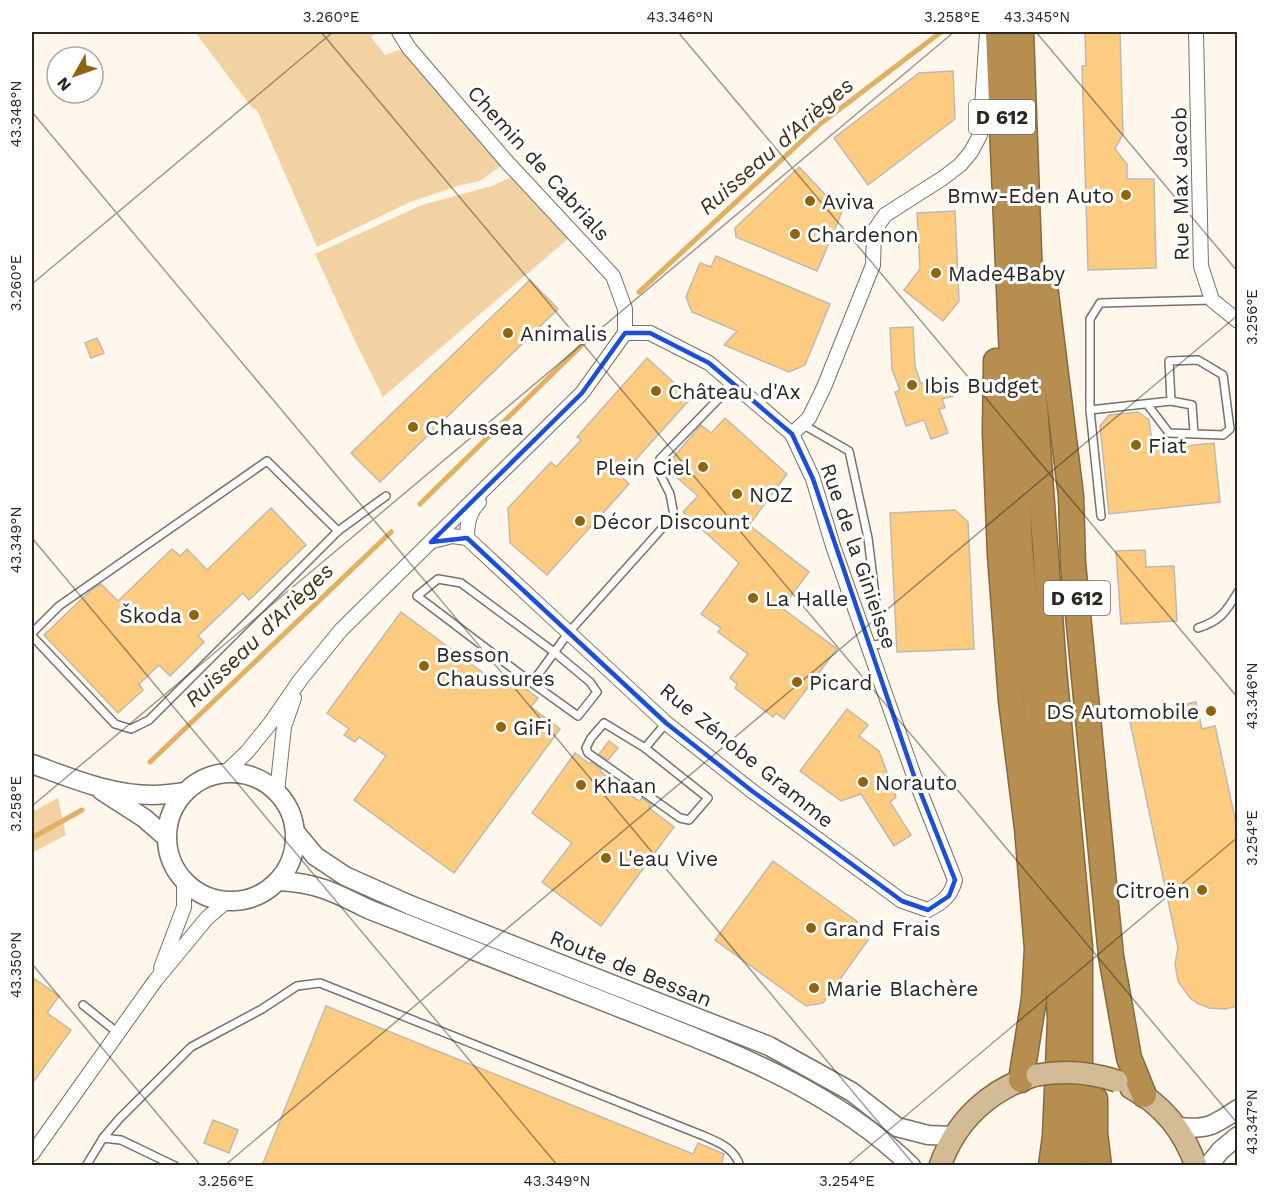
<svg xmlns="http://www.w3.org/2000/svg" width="1269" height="1197" font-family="'Work Sans',sans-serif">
<rect width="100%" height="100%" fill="#fff7ec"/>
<g fill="#f2d2a2">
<polygon points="195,32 379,32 371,37 385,55 401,49 502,165 480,181 461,185 410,202 317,247 257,110 252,108"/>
<polygon points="516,175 569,238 383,397 356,343 315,254 422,205 492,186"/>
<polygon points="58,798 66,835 32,853 32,812"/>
</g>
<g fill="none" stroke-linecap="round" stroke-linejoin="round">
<g stroke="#e1b065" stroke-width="5">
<polyline points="639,292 820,124 941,32"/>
<polyline points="420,504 589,338"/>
<polyline points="150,762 391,532"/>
<polyline points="32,838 82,810"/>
</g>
</g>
<g fill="#fdcc81" stroke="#c0b9ae" stroke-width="1.5">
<polygon points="1085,32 1120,32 1123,134 1115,149 1127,164 1127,179 1154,179 1156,268 1088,270 1082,66 1086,66"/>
<polygon points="953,71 955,119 868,185 834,138 919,73"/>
<polygon points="799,167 842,212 817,271 736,237 735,228"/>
<polygon points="955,211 959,301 943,321 904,290 920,269 917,213"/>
<polygon points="716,256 830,304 805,365 789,372 724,345 737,331 692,312 686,297 700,263 711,267"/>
<polygon points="530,280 558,309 380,482 351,453"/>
<polygon points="913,327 915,366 921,384 930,379 933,387 949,382 953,396 942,399 945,408 939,409 948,433 931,439 924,420 906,426 895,392 900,390 892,369 890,328"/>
<polygon points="97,338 104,353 91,358 85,343"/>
<polygon points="647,358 691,398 621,476 629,484 547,575 510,543 508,508 551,462 556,467 581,440 577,437"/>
<polygon points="1138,412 1149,420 1153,449 1214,443 1220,502 1109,514 1100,426 1109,415"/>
<polygon points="725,418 787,474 749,525 809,572 782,608 837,649 784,719 776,713 773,717 745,696 735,688 737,684 730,678 748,654 718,632 721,628 701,614 739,563 683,512 698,496 665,467 701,425 711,433"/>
<polygon points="271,508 306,545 249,600 243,593 198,636 204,642 170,676 159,665 139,684 143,690 118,713 44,635 90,591 101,584 118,601 172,549 180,556 187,549 207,570"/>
<polygon points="955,510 968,522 974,649 897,652 890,513"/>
<polygon points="1145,550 1146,567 1174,566 1177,621 1121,624 1116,551"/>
<polygon points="401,612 505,689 512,679 538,698 531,707 560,729 454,873 354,800 386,756 359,737 355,742 344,735 349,729 327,713"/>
<polygon points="1196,702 1202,729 1215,726 1238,832 1238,1006 1225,1009 1209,1008 1197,1003 1189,997 1178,981 1175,964 1178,948 1129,717"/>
<polygon points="847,709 868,725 859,736 879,751 896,797 890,802 911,835 894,846 861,794 841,801 800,771"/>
<polygon points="609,741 618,748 608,760 599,754"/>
<polygon points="575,753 590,764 591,762 601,769 600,771 639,801 642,798 651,805 649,808 674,827 601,926 542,882 572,843 532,813"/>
<polygon points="773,861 873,933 823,1003 806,1006 715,940"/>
<polygon points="32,977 59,996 47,1013 71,1030 32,1084"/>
<polygon points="326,1006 693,1154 698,1143 724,1154 721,1166 262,1166"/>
<polygon points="213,1120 238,1130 229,1153 204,1143"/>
</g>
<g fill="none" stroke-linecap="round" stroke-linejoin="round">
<g stroke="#787268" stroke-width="10">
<g id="lane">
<polyline points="1171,401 1192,405 1194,433"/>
<polyline points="1090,410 1171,401 1169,361 1198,360 1223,375 1230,429 1223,435 1169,433 1147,404"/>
<polyline points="802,424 849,451 868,538 877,611 886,643 868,646"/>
<polyline points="1101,516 1090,410 1090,319 1100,303 1212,300"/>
<path d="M1198 628C1220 621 1226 612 1238 592"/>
<polyline points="32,633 59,606 267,461 338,531"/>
<polyline points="32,636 115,724 131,729 149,720 338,531 386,496"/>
<polyline points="532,683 578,716 597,692 590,682 554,652 461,583 438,579 417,596 532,683 569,632 674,515 670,494 659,472 660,459 733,384"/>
<polygon points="604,723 645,748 708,798 689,820 680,818 588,753 586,748 591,738"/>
<polyline points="645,748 666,723"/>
<polyline points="83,1005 118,1033"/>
<path d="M103 1138 119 1119 191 1047 262 1009 297 986 320 983 704 1136C720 1143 734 1148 740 1166"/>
<polyline points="86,1166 103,1138 121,1140 175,1166"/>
</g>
</g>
<g stroke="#787268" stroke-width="16">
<g id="street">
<polyline points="399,32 409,48 507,162 613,276 625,309 625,333"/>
<polyline points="1196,32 1201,266 1212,300 1238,321"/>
<polyline points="792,434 809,418 824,387 873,265 874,231 885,215 943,178 960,165 971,152 980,135 987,32"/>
<path d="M467 538 666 723 752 791 902 901 928 910C943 902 951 896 955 880L914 776 833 546 813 479 792 434 709 363 650 333H625"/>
<path d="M467 538C467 524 469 512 479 502"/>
<polyline points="433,541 452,536 467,538"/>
<polyline points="225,773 247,752 269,725 301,679 341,630 582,393 625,333"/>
<polyline points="277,792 284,727 294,698"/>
<polyline points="161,968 184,907 184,881"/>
<polyline points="32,1154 155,981 207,918 227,901"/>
</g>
</g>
<g stroke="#787268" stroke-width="21">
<g id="secondary">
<path d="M32 764C71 778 110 795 153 795 164 795 175 793 185 792"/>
<circle cx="231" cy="837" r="64"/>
<polyline points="102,791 144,818 167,838"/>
<polyline points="296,833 315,856 345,876 410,905 769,1046 852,1092 897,1127 928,1135 953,1136"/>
<path d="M279 881C317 883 334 892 368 909 450 941 532 973 613 1005 718 1047 828 1085 911 1166"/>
<path d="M1177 1127C1207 1130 1213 1126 1238 1109"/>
<polyline points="1208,1166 1221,1150 1238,1136"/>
</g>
</g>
<g stroke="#856a40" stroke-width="24">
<g id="primary">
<path d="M1131 1088C1163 1105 1184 1131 1196 1166"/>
<path d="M940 1166C956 1120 990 1089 1036 1075"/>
</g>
</g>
<g stroke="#856a40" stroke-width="27">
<g id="highway">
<polyline points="998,32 1020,548 1052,867 1060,1019 1055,1136 1051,1166"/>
<polyline points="1021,32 1034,392 1054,670 1080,947 1080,1096 1074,1166"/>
<polyline points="1045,286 1071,496 1073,563 1111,956 1129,1058 1144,1095"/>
<polyline points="996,361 995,432 1000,555 1011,701 1027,828 1037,949 1034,999 1021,1080"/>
<polyline points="1095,1099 1095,1133 1099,1166"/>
</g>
</g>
<use href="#lane" stroke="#fff" stroke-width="7"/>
<use href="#street" stroke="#fff" stroke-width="14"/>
<use href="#secondary" stroke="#fff" stroke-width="18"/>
<use href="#primary" stroke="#d3bb95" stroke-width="21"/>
<use href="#highway" stroke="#b68e4f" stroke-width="24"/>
<g stroke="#856a40" stroke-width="24" stroke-linecap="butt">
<path id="primary-bridge" d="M1037 1075C1065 1070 1090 1072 1117 1081"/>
</g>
<use href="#primary-bridge" stroke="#d3bb95" stroke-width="21"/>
</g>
<path fill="none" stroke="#1d4ed8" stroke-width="4.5" stroke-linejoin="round" d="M625 333H650L709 363 792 434 813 479 914 776 955 880 949 896 928 910 902 901 752 791 666 723 467 538 431 542 582 393Z"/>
<path fill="none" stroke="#2b2824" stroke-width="1.5" stroke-opacity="0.45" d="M321 32 1238 1124M678 32 1238 698M1036 32 1238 272M32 112 915 1166M32 284 333 32M32 538 558 1166M32 806 954 32M32 964 201 1166M224 1166 1238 315M846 1166 1238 837"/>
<g fill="#90630c" stroke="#fff" stroke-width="2">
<circle cx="1126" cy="195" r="6"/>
<circle cx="810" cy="201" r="6"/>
<circle cx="795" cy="234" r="6"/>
<circle cx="936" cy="273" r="6"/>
<circle cx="508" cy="333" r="6"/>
<circle cx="912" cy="385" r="6"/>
<circle cx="656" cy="391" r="6"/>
<circle cx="413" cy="427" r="6"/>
<circle cx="1136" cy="445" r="6"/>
<circle cx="703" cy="467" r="6"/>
<circle cx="737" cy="494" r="6"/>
<circle cx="580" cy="521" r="6"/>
<circle cx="753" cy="598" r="6"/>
<circle cx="194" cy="615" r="6"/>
<circle cx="424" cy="666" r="6"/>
<circle cx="797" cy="682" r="6"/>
<circle cx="1211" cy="711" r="6"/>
<circle cx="501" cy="727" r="6"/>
<circle cx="863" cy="782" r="6"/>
<circle cx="581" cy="785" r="6"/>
<circle cx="606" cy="858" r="6"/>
<circle cx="1202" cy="890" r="6"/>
<circle cx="811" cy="928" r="6"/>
<circle cx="814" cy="988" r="6"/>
</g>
<g text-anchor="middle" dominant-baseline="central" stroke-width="6" stroke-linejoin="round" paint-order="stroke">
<g fill="#fff" stroke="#6b6866" stroke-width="1.5">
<rect x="969" y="100" width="66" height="34" rx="4.5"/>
<rect x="1044" y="581" width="66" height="34" rx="4.5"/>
</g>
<g font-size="20" font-weight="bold" fill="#2b2824">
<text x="1002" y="117">D 612</text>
<text x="1077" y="598">D 612</text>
</g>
<g font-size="21" fill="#2b2824" stroke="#fff">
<text transform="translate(539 163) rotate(48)">Chemin de Cabrials</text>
<text transform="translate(1180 184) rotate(-91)">Rue Max Jacob</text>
<text transform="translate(859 556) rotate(71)">Rue de la Ginieisse</text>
<text transform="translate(747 755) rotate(39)">Rue Zénobe Gramme</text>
<text transform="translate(631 968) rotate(22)">Route de Bessan</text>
</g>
<g font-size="21" fill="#2b2824" stroke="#fff" text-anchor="start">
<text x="1114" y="195" text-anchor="end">Bmw-Eden Auto</text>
<text x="822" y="201">Aviva</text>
<text x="807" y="234">Chardenon</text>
<text x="948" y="273">Made4Baby</text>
<text x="520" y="333">Animalis</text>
<text x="924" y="385">Ibis Budget</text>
<text x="668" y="391">Château d'Ax</text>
<text x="425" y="427">Chaussea</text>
<text x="1148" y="445">Fiat</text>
<text x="691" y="467" text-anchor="end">Plein Ciel</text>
<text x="749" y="494">NOZ</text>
<text x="592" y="521">Décor Discount</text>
<text x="765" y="598">La Halle</text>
<text x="182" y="615" text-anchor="end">Škoda</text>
<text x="436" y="654">Besson<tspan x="436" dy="24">Chaussures</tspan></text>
<text x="809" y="682">Picard</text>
<text x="1199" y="711" text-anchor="end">DS Automobile</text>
<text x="513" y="727">GiFi</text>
<text x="875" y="782">Norauto</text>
<text x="593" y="785">Khaan</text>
<text x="618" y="858">L'eau Vive</text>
<text x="1190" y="890" text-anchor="end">Citroën</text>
<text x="823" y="928">Grand Frais</text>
<text x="826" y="988">Marie Blachère</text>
</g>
<g font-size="22" font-style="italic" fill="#453110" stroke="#fff">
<text transform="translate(776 146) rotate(-41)">Ruisseau d'Arièges</text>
<text transform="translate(259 635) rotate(-44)">Ruisseau d'Arièges</text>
</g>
</g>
<rect width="1269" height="1197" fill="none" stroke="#ffffff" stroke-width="66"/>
<g transform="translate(75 75) rotate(230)"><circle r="28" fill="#ffffff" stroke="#aaa9a7" stroke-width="1.5"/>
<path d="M0-4.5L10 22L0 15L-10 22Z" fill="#90630c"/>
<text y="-9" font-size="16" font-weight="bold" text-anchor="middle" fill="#2b2824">N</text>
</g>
<rect x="33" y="33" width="1203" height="1131" fill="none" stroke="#2b2824" stroke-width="2"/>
<g font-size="15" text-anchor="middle" fill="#2b2824">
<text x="331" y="22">3.260°E</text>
<text x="680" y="22">43.346°N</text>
<text x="952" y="22">3.258°E</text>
<text x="1037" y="22">43.345°N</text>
<text transform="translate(16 114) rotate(-90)" y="5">43.348°N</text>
<text transform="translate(16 283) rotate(-90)" y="5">3.260°E</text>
<text transform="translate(1252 317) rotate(-90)" y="5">3.256°E</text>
<text transform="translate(16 540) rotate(-90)" y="5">43.349°N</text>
<text transform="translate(1252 696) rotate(-90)" y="5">43.346°N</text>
<text transform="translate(16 804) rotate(-90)" y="5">3.258°E</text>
<text transform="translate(1252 838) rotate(-90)" y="5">3.254°E</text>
<text transform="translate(16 965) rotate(-90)" y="5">43.350°N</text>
<text transform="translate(1252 1122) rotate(-90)" y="5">43.347°N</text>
<text x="226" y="1186">3.256°E</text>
<text x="557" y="1186">43.349°N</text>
<text x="847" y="1186">3.254°E</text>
</g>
</svg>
